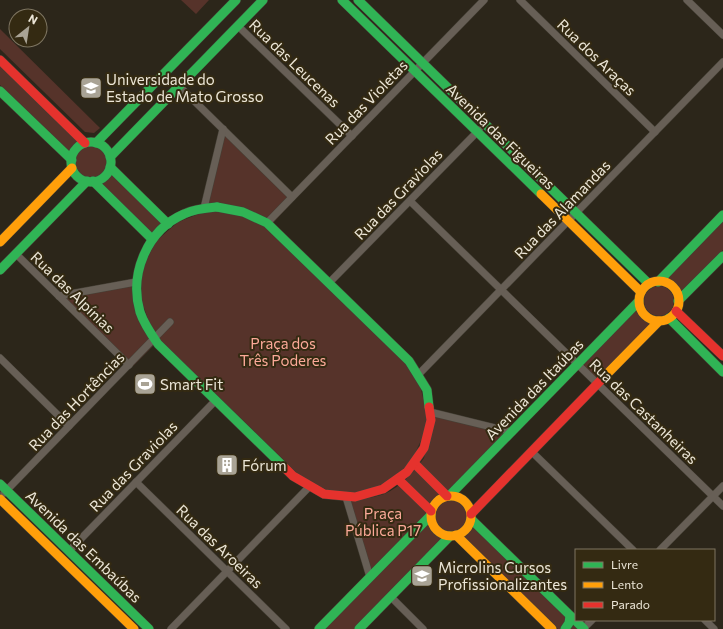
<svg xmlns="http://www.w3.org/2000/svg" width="723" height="629" font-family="Commissioner,sans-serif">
<rect width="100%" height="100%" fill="#2c261a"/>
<g fill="#56332a">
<polygon points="181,0 209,0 196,14"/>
<polygon points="0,29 100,128 94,133 85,132 0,49"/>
<polygon points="0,66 78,142 73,147 69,153 0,85"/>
<polygon points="224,134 293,201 273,223 208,203"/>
<circle cx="91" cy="162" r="16"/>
<polygon points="111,174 162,223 152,233 101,183 107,179"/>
<polygon points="206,211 237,213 265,226 405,362 420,385 427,415 424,434 411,462 388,482 360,493 329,491 301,477 161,341 151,328 141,299 142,269 156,241 178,222"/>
<polygon points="723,221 723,250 682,292 675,283 666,279"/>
<polygon points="132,285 154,345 133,366 64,298"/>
<circle cx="659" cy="301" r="15"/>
<polygon points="637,309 643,319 651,324 597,380 582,365"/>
<path d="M435 416 505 433 448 491C436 496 431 500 427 513L371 571 350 501C360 499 371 498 381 495 398 490 414 472 424 458Z"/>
<circle cx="451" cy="516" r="16"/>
<polygon points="428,523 432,531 442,538 354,629 325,629"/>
<polygon points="473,527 578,629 558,629 463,537 469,532"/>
</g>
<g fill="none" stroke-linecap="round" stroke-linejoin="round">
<g stroke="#454036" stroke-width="8">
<g id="street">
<polyline points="520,0 655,132"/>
<polyline points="687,0 723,35"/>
<polyline points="238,26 352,136"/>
<polyline points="179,86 292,197"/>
<polyline points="410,201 723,506"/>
<polyline points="204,208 223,129"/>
<polyline points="267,223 484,0"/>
<polyline points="16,254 129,365"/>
<polyline points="329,283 479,130"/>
<polyline points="59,296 136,282"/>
<polyline points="0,358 69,426"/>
<polyline points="419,374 723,62"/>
<polyline points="430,412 512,432"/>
<polyline points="532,452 633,550"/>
<polyline points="136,482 286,629"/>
<polyline points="4,493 170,322"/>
<polyline points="346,497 370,577"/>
<polyline points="660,550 723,486"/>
<polyline points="69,551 216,400"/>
<polyline points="391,597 423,629"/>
<polyline points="705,620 714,629"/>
<polyline points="171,629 309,487"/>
<polyline points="583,629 592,620"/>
</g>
</g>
<g stroke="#454036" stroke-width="10">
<g id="fast">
<polyline points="342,0 541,194"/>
<polyline points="358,0 649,284"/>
<polyline points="0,91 72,160"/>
<circle cx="91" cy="162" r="20"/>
<polyline points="96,143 236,0"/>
<polyline points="110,157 263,0"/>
<polyline points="110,167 168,224"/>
<polyline points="93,181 152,239"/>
<polyline points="217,207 243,212 267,223 409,361 427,390 429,407"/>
<path d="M217 207C206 208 194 209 184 214 147 230 129 274 140 312 144 324 151 334 158 344L284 467"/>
<polyline points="0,270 87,181"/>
<polyline points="658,282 723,215"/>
<polyline points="678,301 723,256"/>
<polyline points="669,318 723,372"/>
<polyline points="0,484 149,629"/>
<polyline points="449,496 639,301"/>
<polyline points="471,519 584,629"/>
<polyline points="319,629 431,515"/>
<polyline points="359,629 450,536"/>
<polyline points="565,629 569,623 570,616"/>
</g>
</g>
<g stroke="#454036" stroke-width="10">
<g id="slow">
<polyline points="541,194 641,292"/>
<polyline points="0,242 72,168"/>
<circle cx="659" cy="301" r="20"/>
<polyline points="604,377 659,321"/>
<circle cx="451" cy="516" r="20"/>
<polyline points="0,499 134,629"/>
<polyline points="456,535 552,629"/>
</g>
</g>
<g stroke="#454036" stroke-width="10">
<g id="jam">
<polyline points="0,60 85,143"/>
<polyline points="676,311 723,356"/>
<polyline points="415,464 447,496"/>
<polyline points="284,467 293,476 324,494 355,497 383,489 407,472 424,448 431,420 429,407"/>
<polyline points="399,480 431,511"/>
<polyline points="471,514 604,377"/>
</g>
</g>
<use href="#street" stroke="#675f56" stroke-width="7"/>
<use href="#fast" stroke="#30b455" stroke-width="9"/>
<use href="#slow" stroke="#ff9f0a" stroke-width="9"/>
<use href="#jam" stroke="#e5322d" stroke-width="9"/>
</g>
<defs>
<g id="university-square" transform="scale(1.15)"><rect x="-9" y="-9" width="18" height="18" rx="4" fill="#a9a395" stroke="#342a12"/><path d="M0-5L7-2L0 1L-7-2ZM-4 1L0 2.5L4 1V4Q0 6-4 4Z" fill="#fff"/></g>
<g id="stadium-square" transform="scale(1.15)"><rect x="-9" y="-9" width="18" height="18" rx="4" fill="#a9a395" stroke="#342a12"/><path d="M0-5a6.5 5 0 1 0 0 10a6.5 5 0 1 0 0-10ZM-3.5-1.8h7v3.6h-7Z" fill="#fff"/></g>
<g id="building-square" transform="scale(1.15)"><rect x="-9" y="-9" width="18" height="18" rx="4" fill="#a9a395" stroke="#342a12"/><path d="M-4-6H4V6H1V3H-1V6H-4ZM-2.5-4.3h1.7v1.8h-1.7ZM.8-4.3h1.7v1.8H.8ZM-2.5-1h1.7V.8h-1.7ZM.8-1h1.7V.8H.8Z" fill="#fff"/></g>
<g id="school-square" transform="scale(1.15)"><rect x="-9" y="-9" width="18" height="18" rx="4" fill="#a9a395" stroke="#342a12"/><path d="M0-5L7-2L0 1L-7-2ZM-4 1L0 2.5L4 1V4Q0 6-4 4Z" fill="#fff"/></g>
</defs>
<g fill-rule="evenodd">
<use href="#university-square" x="91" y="88"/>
<use href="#stadium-square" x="145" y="384"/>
<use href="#building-square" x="227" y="465"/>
<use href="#school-square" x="422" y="576"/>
</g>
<g text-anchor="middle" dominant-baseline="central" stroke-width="4" stroke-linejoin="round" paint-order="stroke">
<g font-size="15" fill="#ece6d7" stroke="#342a12">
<text transform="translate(597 57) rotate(44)">Rua dos Araças</text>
<text transform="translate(295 63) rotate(44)">Rua das Leucenas</text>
<text transform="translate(366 102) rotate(-46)">Rua das Violetas</text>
<text transform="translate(501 136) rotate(44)">Avenida das Figueiras</text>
<text transform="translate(398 194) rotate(-46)">Rua das Graviolas</text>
<text transform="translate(562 209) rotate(-46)">Rua das Alamandas</text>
<text transform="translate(73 292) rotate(44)">Rua das Alpínias</text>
<text transform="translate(534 389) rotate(-46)">Avenida das Itaúbas</text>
<text transform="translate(76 401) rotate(-46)">Rua das Hortências</text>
<text transform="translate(644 411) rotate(44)">Rua das Castanheiras</text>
<text transform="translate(133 466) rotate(-46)">Rua das Graviolas</text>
<text transform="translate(84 546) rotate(44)">Avenida das Embaúbas</text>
<text transform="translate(220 546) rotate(44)">Rua das Aroeiras</text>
</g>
<g font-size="15" fill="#ece6d7" stroke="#342a12" text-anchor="start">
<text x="106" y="79">Universidade do<tspan x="106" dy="17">Estado de Mato Grosso</tspan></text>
<text x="160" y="384">Smart Fit</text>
<text x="242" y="465">Fórum</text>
<text x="438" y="567">Microlins Cursos<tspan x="438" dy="17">Profissionalizantes</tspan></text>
</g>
<g font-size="15" fill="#fba998" stroke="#342a12">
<text x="283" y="343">Praça dos<tspan x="283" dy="17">Três Poderes</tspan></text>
<text x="383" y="513">Praça<tspan x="383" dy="17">Pública P17</tspan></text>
</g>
</g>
<rect x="575" y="549" width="140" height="72" fill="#342a12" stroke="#7e7561"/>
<rect x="583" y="562" width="20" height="6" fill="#30b455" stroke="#7e7561"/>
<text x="611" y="569" font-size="12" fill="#ece6d7">Livre</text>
<rect x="583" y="582" width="20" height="6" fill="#ff9f0a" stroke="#7e7561"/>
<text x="611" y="589" font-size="12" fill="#ece6d7">Lento</text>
<rect x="583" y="602" width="20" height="6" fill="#e5322d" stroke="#7e7561"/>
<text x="611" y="609" font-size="12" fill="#ece6d7">Parado</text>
<g transform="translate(28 28) rotate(30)"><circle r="19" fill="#342a12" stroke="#7e7561"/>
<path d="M0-3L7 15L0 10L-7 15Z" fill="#a9a395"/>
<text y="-6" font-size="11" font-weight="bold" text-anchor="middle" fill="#ece6d7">N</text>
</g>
</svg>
